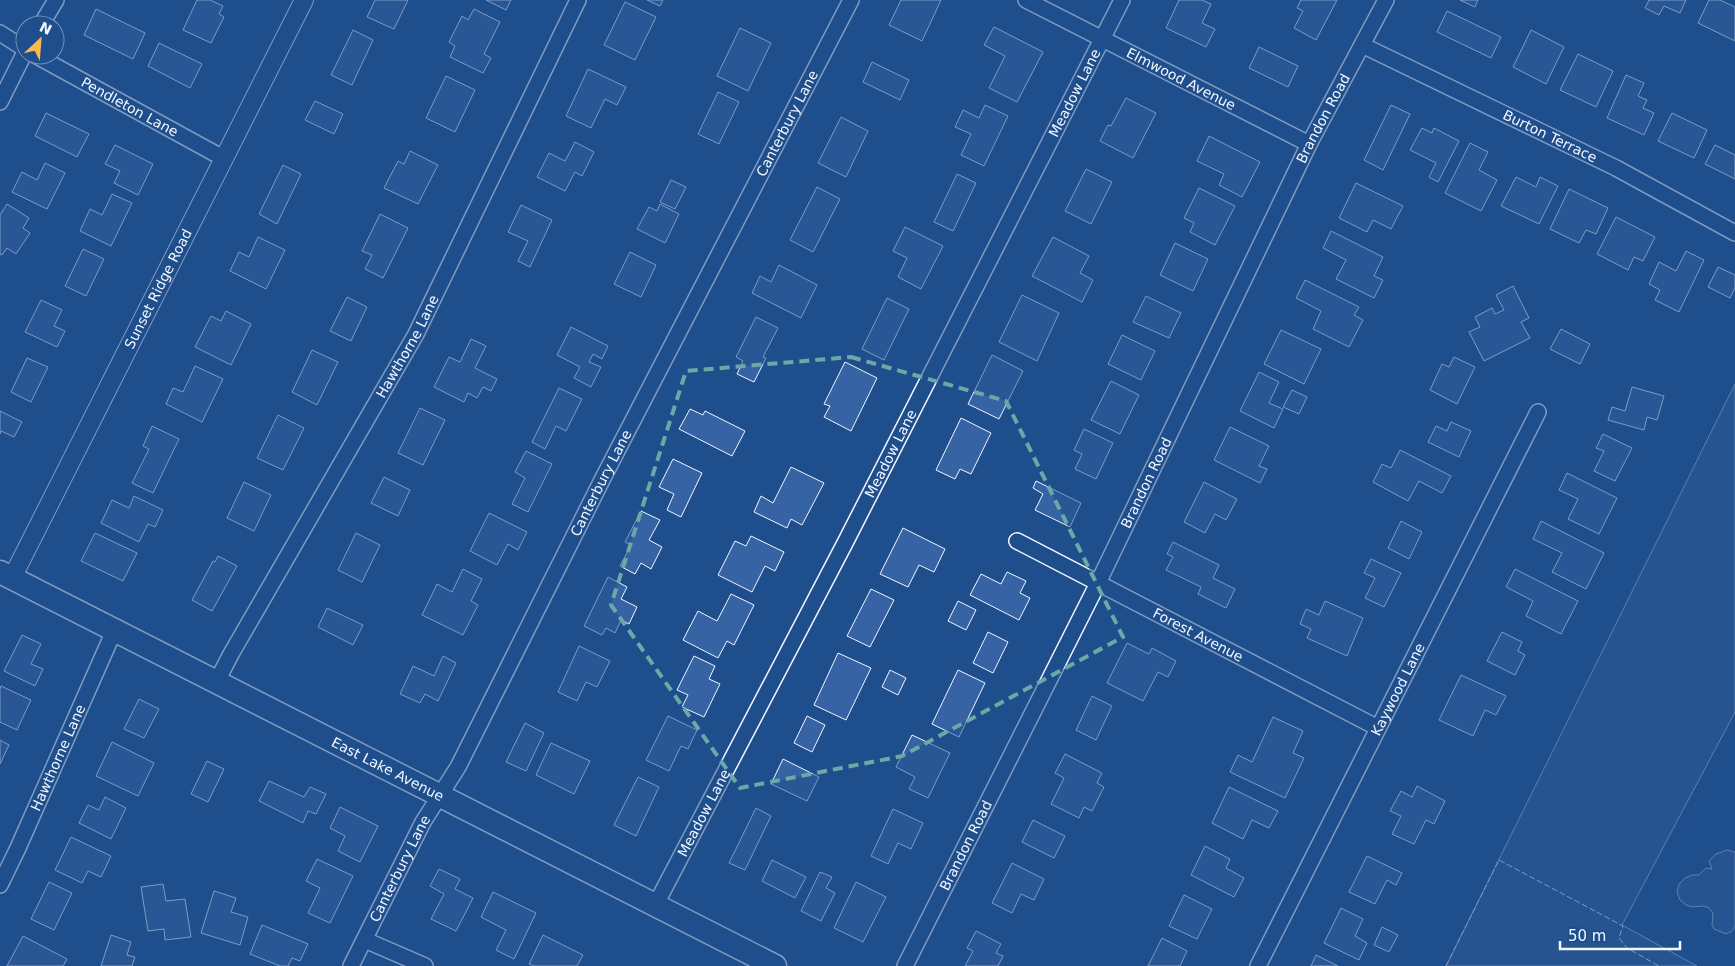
<svg xmlns="http://www.w3.org/2000/svg" width="1735" height="966" font-family="'DejaVu Sans',sans-serif">
<rect width="100%" height="100%" fill="#1f4e8c"/>
<g fill="#305b95" stroke="#a8bbd7">
<polygon points="1735,384 1735,712 1622,925 1697,966 1446,966"/>
<polygon points="1727,850 1735,852 1735,927 1732,931 1726,934 1714,929 1712,925 1713,913 1709,908 1703,906 1692,907 1686,905 1680,900 1677,892 1679,884 1685,878 1692,875 1699,875 1706,868 1712,869 1709,861 1716,854"/>
</g>
<g fill="#3563a3" stroke="#f2f6ff">
<polygon points="197,0 210,0 223,6 219,14 224,17 211,43 183,30"/>
<polygon points="375,0 408,0 394,29 367,17"/>
<polygon points="486,0 511,0 506,10"/>
<polygon points="647,0 663,0 660,6"/>
<polygon points="901,0 941,0 922,41 889,25"/>
<polygon points="1179,0 1202,0 1211,4 1202,23 1215,29 1206,47 1166,28"/>
<polygon points="1301,0 1337,0 1316,40 1294,28 1303,11 1297,8"/>
<polygon points="1460,0 1478,0 1475,7"/>
<polygon points="1649,0 1686,0 1680,13 1664,6 1659,15 1645,8"/>
<polygon points="1709,0 1720,0 1735,7 1735,41 1698,23"/>
<polygon points="625,2 656,17 635,60 604,45"/>
<polygon points="96,9 145,33 133,59 84,35"/>
<polygon points="474,9 500,22 484,54 491,58 483,73 450,57 455,46 449,42 462,16 468,20"/>
<polygon points="1447,11 1501,37 1491,58 1437,32"/>
<polygon points="994,27 1043,52 1017,102 989,88 1005,56 984,45"/>
<polygon points="740,28 771,43 748,91 717,76"/>
<polygon points="353,30 373,40 352,85 331,75"/>
<polygon points="1531,30 1564,47 1546,84 1513,67"/>
<polygon points="159,43 202,64 190,88 148,66"/>
<polygon points="1259,47 1298,66 1288,87 1249,68"/>
<polygon points="1578,54 1613,71 1596,107 1560,90"/>
<polygon points="872,62 909,80 900,100 863,82"/>
<polygon points="588,69 626,87 617,105 605,99 591,128 566,116"/>
<polygon points="1626,75 1644,83 1638,96 1647,100 1643,108 1654,113 1644,135 1607,118"/>
<polygon points="446,76 475,90 455,132 426,118"/>
<polygon points="718,92 739,102 719,144 698,134"/>
<polygon points="1126,98 1156,113 1133,158 1100,141 1108,125 1111,126"/>
<polygon points="315,101 343,114 334,134 305,120"/>
<polygon points="985,105 1008,116 984,166 961,155 971,134 955,127 963,110 979,118"/>
<polygon points="1391,105 1410,114 1383,170 1364,160"/>
<polygon points="46,113 89,134 77,157 35,136"/>
<polygon points="1672,113 1707,130 1694,158 1658,141"/>
<polygon points="841,117 868,131 846,177 818,163"/>
<polygon points="1422,128 1432,133 1434,128 1459,141 1438,182 1429,177 1436,163 1410,150"/>
<polygon points="1209,136 1260,162 1242,197 1219,185 1224,174 1197,161"/>
<polygon points="575,142 594,152 582,176 575,172 565,191 537,177 549,153 565,161"/>
<polygon points="1470,143 1488,152 1479,170 1497,180 1481,211 1445,193"/>
<polygon points="115,145 153,164 138,195 114,183 120,171 105,164"/>
<polygon points="1715,145 1735,155 1735,179 1705,164"/>
<polygon points="410,151 438,165 418,204 384,188 398,161 404,164"/>
<polygon points="45,163 65,173 47,209 12,192 22,172 37,180"/>
<polygon points="283,165 301,174 277,224 259,214"/>
<polygon points="1086,169 1112,182 1091,224 1065,211"/>
<polygon points="957,174 976,183 953,231 934,222"/>
<polygon points="1516,177 1536,187 1540,177 1558,186 1539,224 1501,206"/>
<polygon points="671,180 686,187 675,209 660,202"/>
<polygon points="1356,183 1403,206 1391,229 1373,220 1367,232 1339,218"/>
<polygon points="817,187 840,199 813,252 790,240"/>
<polygon points="1199,188 1235,206 1215,245 1190,232 1194,223 1184,218"/>
<polygon points="1569,189 1608,208 1596,234 1586,230 1579,243 1550,229"/>
<polygon points="112,194 132,203 111,246 80,231 90,209 102,215"/>
<polygon points="7,204 29,218 23,228 30,233 16,254 7,248 2,255 0,254 0,215"/>
<polygon points="660,204 679,214 665,243 637,229 649,207 657,211"/>
<polygon points="521,205 552,220 530,267 518,261 528,241 508,232"/>
<polygon points="380,214 408,228 383,278 365,269 372,255 362,251"/>
<polygon points="1616,217 1655,237 1643,261 1634,257 1628,270 1597,254"/>
<polygon points="905,227 943,246 921,289 898,277 907,258 893,251"/>
<polygon points="1331,231 1383,257 1374,276 1383,280 1374,298 1336,279 1346,260 1323,248"/>
<polygon points="258,237 285,250 266,289 230,271 239,252 249,257"/>
<polygon points="1053,237 1089,256 1080,273 1093,280 1082,302 1032,276"/>
<polygon points="1175,243 1208,259 1193,291 1160,275"/>
<polygon points="83,249 104,259 86,296 65,286"/>
<polygon points="1686,251 1704,260 1679,312 1655,300 1660,290 1649,284 1659,262 1676,271"/>
<polygon points="630,252 656,265 641,297 614,284"/>
<polygon points="779,265 817,285 801,318 752,293 760,276 771,282"/>
<polygon points="1718,267 1735,275 1735,288 1730,298 1708,287"/>
<polygon points="1305,280 1359,307 1354,315 1363,320 1349,347 1313,329 1321,311 1296,298"/>
<polygon points="1513,286 1529,318 1521,322 1530,338 1484,361 1469,332 1480,327 1475,317 1492,308 1495,314 1504,310 1496,295"/>
<polygon points="1022,295 1059,313 1037,361 999,342"/>
<polygon points="1146,296 1181,313 1169,338 1133,322"/>
<polygon points="347,297 367,307 351,341 330,331"/>
<polygon points="887,298 909,309 884,360 862,349"/>
<polygon points="41,300 62,310 54,326 65,331 57,347 25,332"/>
<polygon points="226,311 251,324 231,365 195,347 211,316 221,321"/>
<polygon points="756,317 778,328 763,357 766,358 754,382 737,374 743,361 736,357"/>
<polygon points="571,327 608,346 602,359 593,354 589,362 601,367 591,387 574,378 580,367 557,355"/>
<polygon points="1561,329 1590,344 1580,364 1550,349"/>
<polygon points="1281,330 1321,349 1304,384 1264,364"/>
<polygon points="1122,335 1155,351 1141,380 1108,364"/>
<polygon points="471,339 486,346 475,368 497,379 491,391 483,387 477,398 468,393 464,402 434,387 449,357 460,362"/>
<polygon points="312,350 338,362 317,405 292,392"/>
<polygon points="992,355 1023,371 999,419 968,404"/>
<polygon points="1454,357 1475,367 1457,404 1430,390 1442,364 1449,367"/>
<polygon points="27,358 48,367 31,402 11,392"/>
<polygon points="845,362 877,378 851,431 824,417 830,406 824,404"/>
<polygon points="195,366 223,379 202,422 166,404 173,388 183,392"/>
<polygon points="1259,372 1279,382 1269,403 1283,409 1274,428 1240,411"/>
<polygon points="1111,381 1139,395 1120,434 1091,420"/>
<polygon points="1632,387 1664,396 1657,420 1647,417 1644,430 1608,420 1612,407 1625,411"/>
<polygon points="559,388 582,399 566,431 556,426 545,449 532,442"/>
<polygon points="1292,390 1307,397 1299,414 1283,407"/>
<polygon points="420,408 445,420 423,465 398,453"/>
<polygon points="690,409 703,415 705,411 745,431 732,456 679,429"/>
<polygon points="0,411 22,422 14,437 1,431 0,434"/>
<polygon points="278,415 304,428 283,470 257,458"/>
<polygon points="961,418 991,433 971,474 960,469 955,479 936,470"/>
<polygon points="1451,422 1471,431 1459,457 1428,442 1436,426 1447,431"/>
<polygon points="152,426 179,439 153,493 132,483 149,449 143,446"/>
<polygon points="1230,427 1269,446 1259,466 1267,469 1260,483 1214,460"/>
<polygon points="1084,429 1113,443 1096,479 1075,469 1082,454 1074,450"/>
<polygon points="1603,434 1632,448 1615,481 1594,471 1604,451 1596,448"/>
<polygon points="1400,450 1451,476 1442,493 1419,481 1408,501 1373,482 1382,464 1391,468"/>
<polygon points="526,451 552,464 528,512 512,504 525,478 515,472"/>
<polygon points="673,459 702,473 681,517 667,510 674,494 659,487"/>
<polygon points="791,467 824,483 802,525 791,519 787,528 754,512 761,496 773,503"/>
<polygon points="1567,473 1617,498 1599,534 1568,519 1578,499 1559,490"/>
<polygon points="384,477 410,490 398,516 371,503"/>
<polygon points="1036,481 1081,503 1070,527 1035,510 1043,494 1033,488"/>
<polygon points="244,482 271,495 254,531 227,518"/>
<polygon points="1204,482 1237,499 1226,520 1215,514 1205,533 1184,522"/>
<polygon points="134,496 163,510 155,527 148,524 139,542 101,523 112,500 129,508"/>
<polygon points="641,511 660,520 649,540 662,547 651,569 641,563 635,574 620,566 631,545 625,542"/>
<polygon points="489,513 527,532 518,550 508,544 497,565 470,551"/>
<polygon points="1401,521 1422,532 1409,559 1388,548"/>
<polygon points="1541,521 1604,553 1586,589 1552,572 1562,553 1533,539"/>
<polygon points="903,528 945,549 934,572 919,565 908,587 880,574"/>
<polygon points="95,533 137,553 123,581 81,561"/>
<polygon points="356,533 380,545 362,582 338,570"/>
<polygon points="751,536 784,552 775,571 765,566 752,592 718,575 735,541 746,546"/>
<polygon points="1173,542 1219,565 1213,578 1235,589 1226,608 1198,594 1201,587 1166,570 1173,557 1167,554"/>
<polygon points="218,556 237,566 212,611 192,600 213,561 215,562"/>
<polygon points="1371,559 1401,573 1384,607 1365,598 1375,578 1364,573"/>
<polygon points="463,569 482,579 471,601 478,605 463,635 422,615 437,584 452,592"/>
<polygon points="1515,569 1578,601 1561,634 1526,616 1533,601 1506,587"/>
<polygon points="1007,572 1026,581 1020,593 1030,598 1019,620 970,595 981,574 1001,584"/>
<polygon points="608,577 627,587 621,599 637,607 629,624 621,620 615,633 606,628 602,635 584,626"/>
<polygon points="871,589 894,600 870,647 847,636"/>
<polygon points="731,594 754,605 734,645 727,641 718,658 683,640 698,611 717,621"/>
<polygon points="958,601 976,610 966,630 948,621"/>
<polygon points="1325,601 1363,618 1347,656 1307,638 1311,629 1300,624 1306,609 1319,615"/>
<polygon points="327,608 363,625 353,645 318,627"/>
<polygon points="988,632 1008,642 993,673 973,663"/>
<polygon points="1502,632 1522,642 1518,651 1525,655 1515,675 1487,661"/>
<polygon points="22,635 41,644 31,664 43,669 35,686 4,671"/>
<polygon points="1127,643 1149,654 1152,648 1176,661 1168,677 1158,672 1143,701 1107,683"/>
<polygon points="579,646 610,661 597,687 586,682 577,701 558,692"/>
<polygon points="838,653 871,668 846,720 814,705"/>
<polygon points="443,656 456,663 438,701 425,694 420,703 400,694 413,666 434,676"/>
<polygon points="694,656 715,666 709,679 720,684 704,717 682,707 688,695 677,690"/>
<polygon points="890,670 906,678 898,695 882,687"/>
<polygon points="958,670 985,683 959,737 932,724"/>
<polygon points="1461,675 1506,696 1496,715 1485,710 1473,736 1439,720"/>
<polygon points="1,686 31,700 17,730 0,722 0,689"/>
<polygon points="1092,696 1112,706 1096,740 1076,730"/>
<polygon points="139,699 159,709 144,738 124,729"/>
<polygon points="668,716 697,730 688,749 681,746 669,771 646,760"/>
<polygon points="807,716 825,725 812,752 794,743"/>
<polygon points="1273,717 1303,731 1293,753 1304,758 1285,798 1230,772 1238,755 1252,762"/>
<polygon points="525,723 544,733 526,771 506,762"/>
<polygon points="912,735 950,753 928,798 909,789 915,777 896,767"/>
<polygon points="0,740 9,745 0,764"/>
<polygon points="112,742 154,763 138,796 96,776"/>
<polygon points="551,743 590,761 574,794 536,775"/>
<polygon points="1065,754 1102,773 1097,783 1104,787 1092,811 1084,807 1079,818 1051,804 1064,778 1055,773"/>
<polygon points="783,759 819,777 807,801 771,784"/>
<polygon points="207,761 224,769 208,802 191,794"/>
<polygon points="638,777 659,787 636,836 614,825"/>
<polygon points="269,781 304,797 310,787 326,794 316,814 308,811 303,823 259,801"/>
<polygon points="1417,786 1445,801 1434,824 1426,820 1414,844 1392,834 1401,816 1390,811 1401,791 1412,797"/>
<polygon points="1229,787 1278,811 1269,828 1252,820 1243,839 1212,823"/>
<polygon points="105,797 126,808 111,839 79,823 88,805 99,810"/>
<polygon points="340,807 378,826 360,862 338,851 345,836 330,828"/>
<polygon points="756,808 771,816 745,870 729,863"/>
<polygon points="893,809 923,823 911,849 898,843 888,864 871,856"/>
<polygon points="1033,820 1065,836 1054,858 1022,842"/>
<polygon points="71,837 111,856 101,877 88,871 82,883 55,870"/>
<polygon points="1205,846 1230,859 1226,868 1244,878 1234,897 1191,875"/>
<polygon points="1367,856 1402,873 1396,885 1387,880 1375,904 1349,892"/>
<polygon points="317,859 353,876 330,923 308,913 320,888 306,881"/>
<polygon points="772,860 806,877 795,898 762,881"/>
<polygon points="1012,863 1044,879 1034,900 1021,894 1012,913 992,903"/>
<polygon points="439,869 460,879 455,889 473,898 456,931 431,919 444,894 430,886"/>
<polygon points="820,872 832,877 826,888 835,893 821,921 801,911"/>
<polygon points="49,882 72,893 54,930 31,919"/>
<polygon points="856,882 886,897 863,942 834,928"/>
<polygon points="163,884 166,901 185,899 191,937 165,940 164,929 148,931 141,887"/>
<polygon points="214,891 236,898 231,912 248,917 240,945 201,933"/>
<polygon points="493,892 536,913 514,959 496,950 506,930 481,917"/>
<polygon points="1184,895 1212,909 1197,939 1169,926"/>
<polygon points="1341,908 1363,919 1355,936 1367,943 1359,960 1324,943"/>
<polygon points="262,925 308,944 300,961 292,958 288,966 280,966 250,954"/>
<polygon points="1382,927 1398,935 1389,952 1374,945"/>
<polygon points="976,931 1001,944 996,953 1003,956 998,966 965,966 973,951 967,948"/>
<polygon points="111,935 131,942 127,955 135,957 132,966 101,966"/>
<polygon points="543,935 583,955 577,966 534,966 529,964"/>
<polygon points="23,936 67,959 63,966 7,966"/>
<polygon points="1162,938 1187,951 1180,966 1148,966"/>
<polygon points="1316,955 1338,966 1311,966"/>
</g>
<g fill="none" stroke-linecap="round" stroke-linejoin="round">
<g stroke="#f2f6ff" stroke-width="18">
<g id="minor">
<path id="s1" d="M1026 0 1309 144"/>
<polyline points="41,25 56,0"/>
<polyline points="0,33 25,49"/>
<path id="s2" d="M1362 45 1616 168 1735 233"/>
<path id="s3" d="M35 55 223 158"/>
<polyline points="0,102 25,52"/>
<path id="s4" d="M1017 541 1378 728"/>
<path id="s5" d="M217 681 231 654 416 334 578 0"/>
<path id="s6" d="M0 885 18 848 114 631"/>
<path id="s7" d="M655 906 845 543 1122 0"/>
<polyline points="365,940 425,966"/>
<path id="s8" d="M351 966 423 822 458 767 603 478 851 0"/>
<path id="s9" d="M905 966 1098 583 1309 144 1386 0"/>
<path id="s10" d="M1258 966 1538 412"/>
</g>
</g>
<g stroke="#f2f6ff" stroke-width="20">
<g id="tertiary">
<path id="s11" d="M12 578 304 0"/>
</g>
</g>
<g stroke="#f2f6ff" stroke-width="25">
<g id="primary">
<path id="s12" d="M0 572 775 966"/>
</g>
</g>
<use href="#minor" stroke="#1f4e8c" stroke-width="15"/>
<use href="#tertiary" stroke="#1f4e8c" stroke-width="18"/>
<use href="#primary" stroke="#1f4e8c" stroke-width="22"/>
<polyline stroke="#f2f6ff" stroke-width="1" stroke-dasharray="6 2.5" stroke-linecap="butt" points="1446,966 1499,860 1623,926 1619,938 1627,948 1659,966"/>
</g>
<path d="M0 0H1735V966H0ZM851 357 1006 401 1123 637 902 756 740 788 611 605 686 371Z" fill="#1f4e8c" fill-opacity=".55" fill-rule="evenodd"/>
<path fill="none" stroke="#6aa9a8" stroke-width="4" stroke-dasharray="10 6" stroke-linejoin="round" d="M851 357 1006 401 1123 637 902 756 740 788 611 605 686 371Z"/>
<g text-anchor="middle" dominant-baseline="central" stroke-width="4" stroke-linejoin="round" paint-order="stroke">
<g font-size="14" fill="#f2f6ff" stroke="#1f4e8c">
<text stroke="none"><textPath href="#s1" startOffset="174">Elmwood Avenue</textPath></text>
<text stroke="none"><textPath href="#s7" startOffset="915">Meadow Lane</textPath></text>
<text stroke="none"><textPath href="#s3" startOffset="108">Pendleton Lane</textPath></text>
<text stroke="none"><textPath href="#s9" startOffset="945">Brandon Road</textPath></text>
<text stroke="none"><textPath href="#s8" startOffset="949">Canterbury Lane</textPath></text>
<text stroke="none"><textPath href="#s2" startOffset="209">Burton Terrace</textPath></text>
<text stroke="none"><textPath href="#s11" startOffset="324">Sunset Ridge Road</textPath></text>
<text stroke="none"><textPath href="#s5" startOffset="385">Hawthorne Lane</textPath></text>
<text stroke="none"><textPath href="#s7" startOffset="510">Meadow Lane</textPath></text>
<text stroke="none"><textPath href="#s8" startOffset="544">Canterbury Lane</textPath></text>
<text stroke="none"><textPath href="#s9" startOffset="540">Brandon Road</textPath></text>
<text stroke="none"><textPath href="#s4" startOffset="204">Forest Avenue</textPath></text>
<text stroke="none"><textPath href="#s10" startOffset="310">Kaywood Lane</textPath></text>
<text stroke="none"><textPath href="#s6" startOffset="140">Hawthorne Lane</textPath></text>
<text stroke="none"><textPath href="#s12" startOffset="435">East Lake Avenue</textPath></text>
<text stroke="none"><textPath href="#s7" startOffset="105">Meadow Lane</textPath></text>
<text stroke="none"><textPath href="#s9" startOffset="135">Brandon Road</textPath></text>
<text stroke="none"><textPath href="#s8" startOffset="109">Canterbury Lane</textPath></text>
</g>
</g>
<g transform="translate(40 40) rotate(26)"><circle r="24" fill="#1f4e8c" stroke="#7391ba"/>
<path d="M0-4L9 19L0 12L-9 19Z" fill="#ffb74d"/>
<text y="-8" font-size="14" font-weight="bold" text-anchor="middle" fill="#f2f6ff">N</text>
</g>
<path d="M1560 941v8h120v-8" fill="none" stroke="#f2f6ff" stroke-width="2.5"/>
<text x="1568" y="941" font-size="15" fill="#f2f6ff" stroke="#1f4e8c" stroke-width="4" paint-order="stroke">50 m</text>
</svg>
